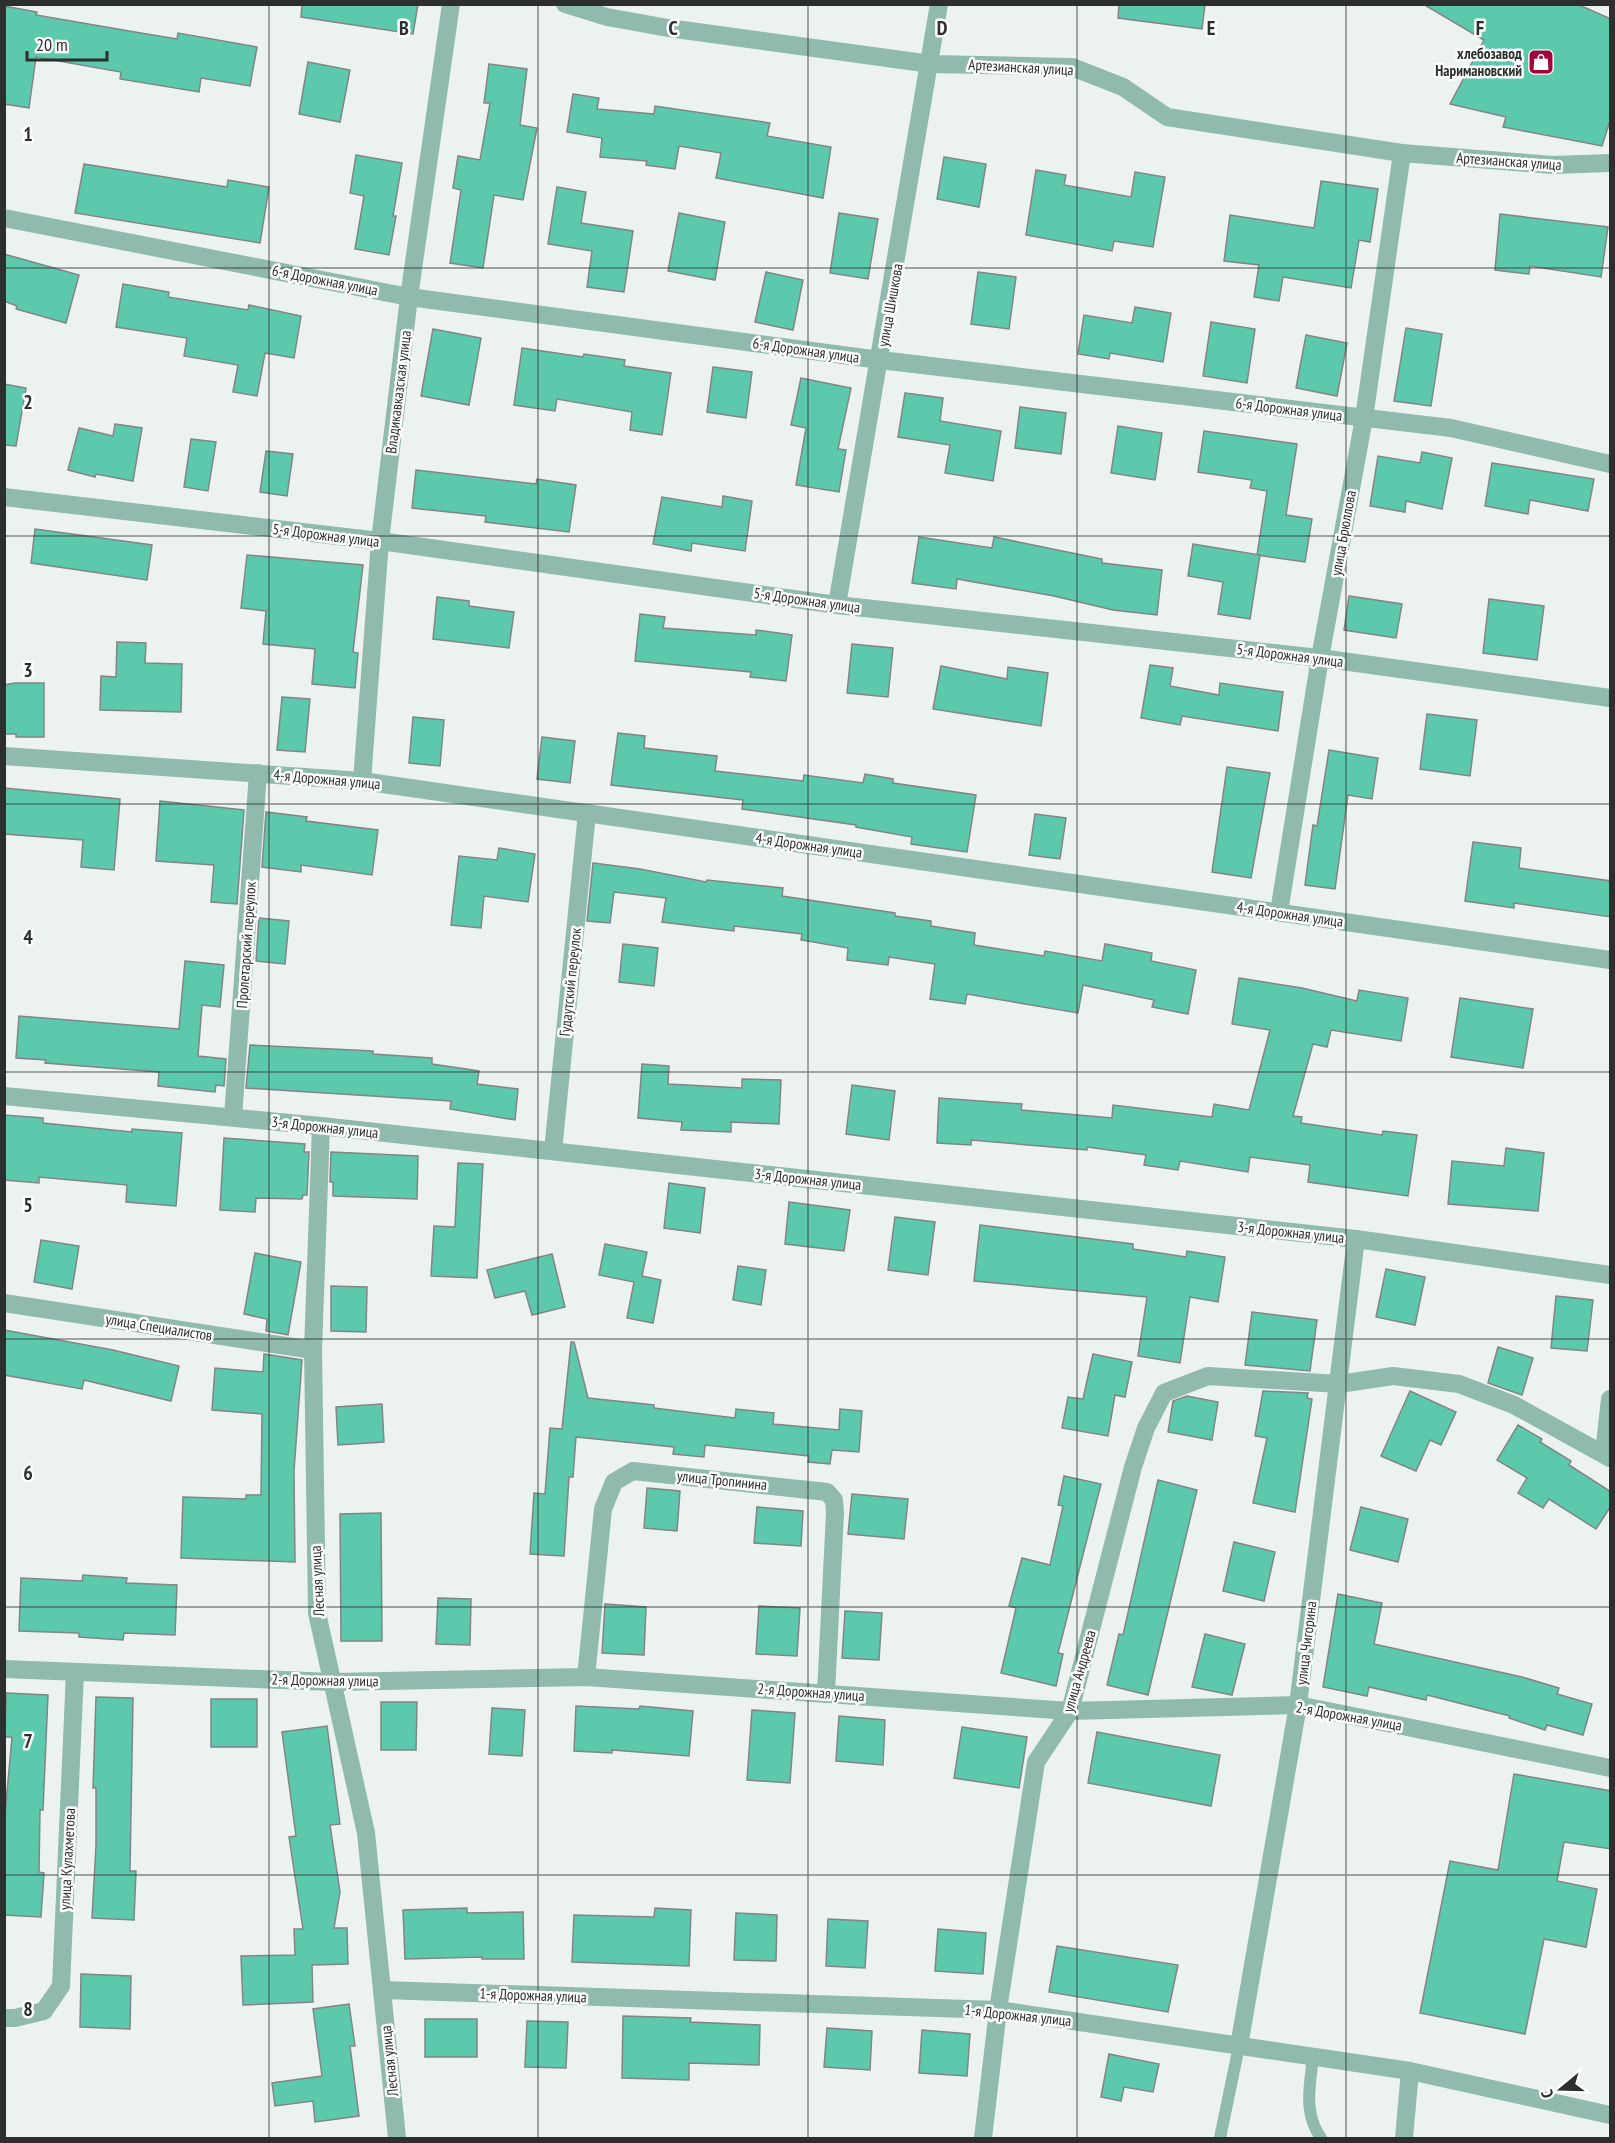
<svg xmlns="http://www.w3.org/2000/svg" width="1615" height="2143" font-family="'PT Sans Narrow',sans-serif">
<rect width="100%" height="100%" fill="#ecf2f0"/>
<g fill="#5cc9ad" stroke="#818685" stroke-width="1.5">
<polygon points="302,4 418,4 413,34 301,17"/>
<polygon points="1119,4 1205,4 1202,29 1118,18"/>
<polygon points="1423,4 1577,4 1611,19 1611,118 1602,146 1503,127 1506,117 1450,104 1484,40"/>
<polygon points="4,6 37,12 36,15 129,31 177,39 178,33 257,47 250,86 201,78 199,92 120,79 121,72 36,57 29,108 4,104"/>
<polygon points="308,62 350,70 340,122 299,114"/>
<polygon points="489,64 527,69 520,125 537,128 523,200 494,195 483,268 450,263 461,190 453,188 458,156 480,160 490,103 484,103"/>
<polygon points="573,94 599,98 597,109 654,114 655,106 770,123 767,136 831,147 823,198 716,178 721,153 679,146 675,169 646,165 647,161 600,157 602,138 567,132"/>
<polygon points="356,155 402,163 393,216 396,216 389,255 355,249 364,196 350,193"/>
<polygon points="944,157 986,164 979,207 937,199"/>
<polygon points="84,164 227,187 228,180 269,187 260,243 75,213"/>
<polygon points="1036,170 1066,175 1064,185 1131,197 1135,172 1165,177 1153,247 1114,241 1112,251 1026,235"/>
<polygon points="1321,181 1378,189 1370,242 1359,240 1351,288 1283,277 1279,301 1254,297 1259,265 1224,261 1230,215 1314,228"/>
<polygon points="557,187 586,192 581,223 633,231 624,292 587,287 592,251 548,244"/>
<polygon points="679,213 725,222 715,280 668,271"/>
<polygon points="839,213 878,219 868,279 830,273"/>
<polygon points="1500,214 1608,227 1601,277 1530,266 1529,274 1495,270"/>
<polygon points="4,254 79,275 66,323 16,309 17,306 4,301"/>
<polygon points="766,272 803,280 793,330 755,322"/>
<polygon points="978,272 1016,277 1009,329 971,324"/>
<polygon points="123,284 169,292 168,297 248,310 249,305 301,316 294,358 265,353 257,396 233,392 238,365 184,356 187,338 116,327"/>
<polygon points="1135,307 1171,313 1163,362 1110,353 1109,359 1078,354 1084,315 1132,323"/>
<polygon points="1211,322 1255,329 1247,383 1203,376"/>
<polygon points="1406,328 1442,334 1431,406 1394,401"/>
<polygon points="433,329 481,338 469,405 421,396"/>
<polygon points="1306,335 1347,343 1337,396 1296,388"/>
<polygon points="522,348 583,357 584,354 625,360 624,366 671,373 662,435 630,430 632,412 557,399 555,411 514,405"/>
<polygon points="713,367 752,372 746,418 707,412"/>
<polygon points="801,378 851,388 838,449 846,450 839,492 796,485 806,428 791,425"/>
<polygon points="4,384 26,388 16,446 4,445"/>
<polygon points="905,393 943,398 940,421 1001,431 993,481 945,473 950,445 898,437"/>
<polygon points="1020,407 1066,413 1061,454 1015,448"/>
<polygon points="115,424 142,428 133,481 96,474 95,477 68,470 79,428 113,436"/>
<polygon points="1118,426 1162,433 1155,480 1111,473"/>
<polygon points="1204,431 1297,444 1286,515 1312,519 1305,562 1257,555 1267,491 1250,488 1252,480 1198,472"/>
<polygon points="191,439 216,442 208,491 184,487"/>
<polygon points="266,451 293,454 287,496 260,492"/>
<polygon points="1422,452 1452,458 1442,509 1406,501 1405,512 1370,506 1378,456 1420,463"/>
<polygon points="1492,463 1594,479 1588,511 1530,500 1528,514 1485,506"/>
<polygon points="416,470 536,484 537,479 576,485 569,532 485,522 486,516 412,508"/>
<polygon points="723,496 752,501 745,551 692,543 691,551 653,544 662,497 722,507"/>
<polygon points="35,529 152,545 147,580 31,563"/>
<polygon points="919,537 992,548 994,537 1102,559 1102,563 1162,570 1157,615 1113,610 1054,596 957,579 956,589 912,583"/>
<polygon points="1193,544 1260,555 1250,619 1218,614 1223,582 1188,576"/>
<polygon points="247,555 363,565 353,652 358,653 355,688 312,684 315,649 263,644 266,611 241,608"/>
<polygon points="1349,596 1402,604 1396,638 1344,630"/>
<polygon points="437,597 469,601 469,606 514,612 509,648 433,639"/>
<polygon points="1489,599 1544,606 1537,660 1483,653"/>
<polygon points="640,614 665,617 663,628 756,635 756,630 792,635 786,681 750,677 751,672 635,661"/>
<polygon points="117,642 146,643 145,663 182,664 181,712 100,710 101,676 116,677"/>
<polygon points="852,644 893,648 888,697 847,693"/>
<polygon points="1150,665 1173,668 1170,686 1219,695 1220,683 1283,692 1278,731 1182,716 1180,725 1141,718"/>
<polygon points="941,666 1007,679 1008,667 1048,673 1041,726 933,709"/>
<polygon points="15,683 44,683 44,737 16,737 16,734 4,734 4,685"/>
<polygon points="282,697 310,699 305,752 277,750"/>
<polygon points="1427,714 1477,720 1470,776 1420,769"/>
<polygon points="413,717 444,720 440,766 409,763"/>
<polygon points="618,733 645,736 644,748 717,756 715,771 803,781 804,775 863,783 865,774 893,779 893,783 976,795 967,852 911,844 912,837 856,827 856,825 742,809 743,800 611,785"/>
<polygon points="542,737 575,741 570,783 537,779"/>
<polygon points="1329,750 1378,758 1372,799 1348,795 1335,889 1305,885 1313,825 1317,826"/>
<polygon points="1227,767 1270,773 1251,878 1212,872"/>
<polygon points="4,788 120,799 114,870 81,867 83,840 4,834"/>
<polygon points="160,801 244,810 237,904 211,902 214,865 156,861"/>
<polygon points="266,812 307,817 306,821 378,830 372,875 301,865 301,872 262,867"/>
<polygon points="1035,814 1066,818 1060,859 1029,855"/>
<polygon points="1473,842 1521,848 1519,868 1611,881 1611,917 1514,903 1514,908 1465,901"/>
<polygon points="499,848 535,854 528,902 484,896 481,928 451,925 459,856 497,860"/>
<polygon points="593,863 640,869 706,882 707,880 783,888 782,896 895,913 895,916 931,921 931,926 975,933 974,945 1044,956 1045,951 1102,961 1105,944 1152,953 1151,961 1196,970 1188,1014 1152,1007 1154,1000 1083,985 1078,1013 967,994 965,1004 930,999 935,964 889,957 888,965 847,960 848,948 801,940 802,934 734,926 734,931 662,922 666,898 614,892 610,923 587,921"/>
<polygon points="259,918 289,921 285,964 256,961"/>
<polygon points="623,944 658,948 654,986 619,982"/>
<polygon points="185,961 224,965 220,1007 202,1005 198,1056 226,1059 224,1086 216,1085 215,1092 158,1086 159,1072 45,1063 46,1060 16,1058 19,1016 179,1029"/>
<polygon points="1239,978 1302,988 1357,1001 1359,990 1408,998 1401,1041 1331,1030 1327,1047 1313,1044 1293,1116 1302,1117 1301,1123 1382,1135 1383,1131 1417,1135 1408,1196 1308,1182 1310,1165 1250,1157 1248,1172 1180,1161 1178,1170 1144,1165 1146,1155 1087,1147 1087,1150 971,1140 971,1145 937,1143 939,1098 1022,1104 1021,1110 1112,1118 1113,1105 1212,1117 1214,1104 1249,1110 1270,1030 1232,1024"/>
<polygon points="1460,998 1533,1009 1523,1068 1451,1057"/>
<polygon points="250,1045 373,1051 373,1054 432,1058 432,1064 479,1071 477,1084 518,1089 515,1120 450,1109 451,1101 246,1088"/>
<polygon points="642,1064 669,1066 668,1084 742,1088 742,1079 781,1080 779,1124 731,1122 731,1132 681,1130 682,1122 638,1118"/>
<polygon points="852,1085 895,1091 889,1140 846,1134"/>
<polygon points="4,1115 43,1118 43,1123 132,1132 132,1129 182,1133 176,1206 126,1202 127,1185 39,1177 39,1183 4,1180"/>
<polygon points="224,1138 305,1144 304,1152 309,1152 307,1195 303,1195 302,1199 256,1198 255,1212 220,1210"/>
<polygon points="1506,1148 1544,1153 1538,1211 1448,1204 1452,1161 1504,1166"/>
<polygon points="331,1152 418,1156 417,1199 333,1196 333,1182 330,1182"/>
<polygon points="458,1163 483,1164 477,1278 431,1276 434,1226 455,1227"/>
<polygon points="669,1183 705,1188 700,1233 664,1228"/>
<polygon points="789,1202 850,1210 844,1251 785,1244"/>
<polygon points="895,1217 935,1222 928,1275 888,1270"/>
<polygon points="980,1225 1133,1244 1133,1249 1186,1257 1187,1251 1225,1257 1218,1302 1190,1297 1180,1363 1138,1356 1147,1297 974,1281"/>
<polygon points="41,1240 79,1246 72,1289 34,1282"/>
<polygon points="605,1244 647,1252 642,1276 661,1280 653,1323 627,1318 634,1282 599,1275"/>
<polygon points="255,1253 301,1262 288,1335 266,1331 267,1319 244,1314"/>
<polygon points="552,1254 565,1307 532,1315 525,1291 495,1298 487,1270"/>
<polygon points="738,1266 766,1270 761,1305 733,1300"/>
<polygon points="1386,1269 1425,1277 1415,1325 1376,1317"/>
<polygon points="331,1286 367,1287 366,1332 331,1331"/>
<polygon points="1556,1296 1593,1300 1587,1351 1551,1348"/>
<polygon points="1252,1312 1317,1320 1310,1371 1245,1365"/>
<polygon points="4,1330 113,1350 179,1366 171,1401 84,1380 82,1389 4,1375"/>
<polygon points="571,1342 574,1342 588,1398 654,1405 654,1408 735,1418 736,1409 774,1413 773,1424 839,1430 840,1409 862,1411 859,1452 832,1450 830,1464 808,1462 809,1456 705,1445 704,1457 673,1454 674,1447 576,1437 573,1477 569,1477 564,1556 530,1554 534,1493 545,1494 550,1428 562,1429"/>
<polygon points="1498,1347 1533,1358 1522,1395 1488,1383"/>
<polygon points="264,1354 302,1360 294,1471 295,1562 181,1558 183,1497 246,1499 246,1495 261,1495 262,1414 212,1410 215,1368 263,1372"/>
<polygon points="1093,1354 1132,1362 1125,1397 1115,1395 1108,1436 1062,1428 1068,1397 1083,1399"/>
<polygon points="1263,1391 1308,1393 1307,1398 1312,1399 1295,1512 1253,1503 1267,1438 1255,1436"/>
<polygon points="1410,1391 1456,1412 1441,1445 1430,1440 1416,1471 1381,1456"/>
<polygon points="1187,1396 1218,1402 1212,1440 1168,1432 1173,1401"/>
<polygon points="382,1404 384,1442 338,1445 336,1407"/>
<polygon points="1518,1425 1542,1439 1540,1442 1571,1461 1569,1465 1611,1492 1611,1506 1596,1529 1549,1499 1543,1508 1518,1493 1527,1478 1497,1460"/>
<polygon points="1064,1476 1101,1484 1058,1653 1063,1654 1056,1686 1001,1673 1016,1608 1009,1606 1022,1558 1050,1565 1063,1506 1058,1505"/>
<polygon points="1158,1480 1197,1490 1148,1695 1107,1685 1119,1634 1123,1635"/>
<polygon points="647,1488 680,1491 677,1531 644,1528"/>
<polygon points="852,1494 908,1499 904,1539 848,1534"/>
<polygon points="757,1507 803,1511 801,1546 754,1543"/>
<polygon points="1361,1507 1408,1519 1398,1562 1350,1550"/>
<polygon points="381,1513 382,1641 341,1641 340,1514"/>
<polygon points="1234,1542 1275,1552 1264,1601 1223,1591"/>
<polygon points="83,1575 127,1578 126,1583 177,1585 175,1635 124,1633 123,1640 79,1637 79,1633 19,1631 21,1578 82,1581"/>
<polygon points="1338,1594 1382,1603 1374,1644 1522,1677 1559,1688 1557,1694 1592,1704 1583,1735 1547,1725 1545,1730 1509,1718 1510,1716 1427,1695 1426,1700 1369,1687 1367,1696 1323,1687"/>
<polygon points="438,1598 471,1599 470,1645 436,1644"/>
<polygon points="605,1604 646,1607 644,1655 602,1653"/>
<polygon points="759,1606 800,1608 797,1656 756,1654"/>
<polygon points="845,1611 882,1613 879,1660 842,1658"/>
<polygon points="1205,1634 1245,1644 1232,1695 1192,1687"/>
<polygon points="6,1693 48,1695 43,1810 40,1810 39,1872 44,1873 41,1917 4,1915 4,1825 12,1737 5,1737"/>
<polygon points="96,1697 133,1698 130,1871 136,1871 134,1920 92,1918 96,1845 96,1788 93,1788"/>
<rect x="211" y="1699" width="46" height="48"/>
<polygon points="381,1702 417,1702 416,1750 381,1750"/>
<polygon points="576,1706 639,1709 640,1706 693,1711 689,1756 612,1750 612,1753 574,1751"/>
<polygon points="492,1708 525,1710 522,1756 489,1754"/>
<polygon points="752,1710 795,1713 790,1783 747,1780"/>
<polygon points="839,1716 885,1720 883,1765 836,1761"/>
<polygon points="327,1726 340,1824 330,1825 340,1892 334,1928 347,1928 348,1964 312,1965 313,2002 243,2005 241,1956 295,1955 294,1929 303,1929 289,1837 296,1836 282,1732"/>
<polygon points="962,1727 1027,1737 1019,1788 954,1778"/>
<polygon points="1097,1732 1220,1755 1211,1806 1088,1783"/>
<polygon points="1514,1774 1611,1791 1611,1849 1564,1842 1557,1881 1597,1889 1586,1947 1544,1939 1525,2034 1420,2013 1450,1861 1498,1870"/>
<polygon points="467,1908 467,1913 523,1912 524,1959 482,1959 482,1957 405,1959 403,1910"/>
<polygon points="655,1908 691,1910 689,1966 572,1962 574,1915 654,1917"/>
<polygon points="736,1913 777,1915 776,1961 734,1960"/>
<polygon points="828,1919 868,1921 865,1968 826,1966"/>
<polygon points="938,1929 986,1933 983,1974 935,1971"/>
<polygon points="1057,1946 1178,1965 1168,2012 1049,1992"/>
<polygon points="81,1974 131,1976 130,2029 80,2027"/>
<polygon points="349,2004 355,2046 350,2046 359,2116 315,2122 313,2101 275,2106 272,2083 322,2076 313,2009"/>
<polygon points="623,2016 691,2018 690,2022 760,2025 759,2065 689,2063 689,2080 622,2078"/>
<rect x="425" y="2019" width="52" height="38"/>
<polygon points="527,2021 568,2022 566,2068 525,2067"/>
<polygon points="827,2028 872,2031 870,2070 824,2067"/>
<polygon points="922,2030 970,2034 967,2076 919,2073"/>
<polygon points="1109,2054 1159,2064 1153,2092 1124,2087 1121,2101 1101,2097"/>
</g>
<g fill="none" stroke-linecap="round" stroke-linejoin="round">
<g stroke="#90baad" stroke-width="12">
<path d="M1313 2057C1310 2086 1303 2113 1321 2138"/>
<polyline points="1220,2138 1239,2046"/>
</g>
<g stroke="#90baad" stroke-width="18">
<polyline points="565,4 607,17 668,28 931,64 1072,67 1123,87 1167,117 1402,153 1553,165 1610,163"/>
<polyline points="4,218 409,297 880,360 1451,428 1610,464"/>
<polyline points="4,497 380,541 837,605 1320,658 1610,698"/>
<polyline points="837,605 939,4"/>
<polyline points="4,756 362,781 1610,960"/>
<polyline points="362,781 380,541 409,297 451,4"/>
<polyline points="1279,912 1320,658 1364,418 1402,153"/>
<polyline points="4,1096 321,1126 1356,1239 1610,1275"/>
<polyline points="233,1117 258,773"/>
<polyline points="321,1126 313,1350 317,1613 366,1833 397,2138"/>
<polyline points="553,1151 587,813"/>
<polyline points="4,1303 313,1350"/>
<polyline points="1604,1453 1610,1399"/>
<polyline points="4,1669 333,1682 586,1677 1070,1711 1298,1705 1610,1768"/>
<polyline points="586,1677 603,1509 614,1482 633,1471 827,1492 834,1500 835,1513 826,1693"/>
<polyline points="382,1990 998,2010 1410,2071 1610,2115"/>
<polyline points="4,2018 15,2018 44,2011 61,1986 75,1672"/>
<polyline points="1239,2046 1298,1705 1356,1239"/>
<polyline points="983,2138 998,2010 1036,1762 1070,1711 1133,1467 1146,1428 1164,1393 1208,1376 1339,1384 1393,1376 1459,1384 1514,1405 1610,1458"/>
<polyline points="1404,2138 1410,2071"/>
</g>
</g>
<path fill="none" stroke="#2d2f2e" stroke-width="1.5" stroke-opacity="0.55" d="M269 4V2138M538 4V2138M808 4V2138M1077 4V2138M1346 4V2138M4 268H1610M4 536H1610M4 804H1610M4 1072H1610M4 1339H1610M4 1607H1610M4 1875H1610"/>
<defs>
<g id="shop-square" transform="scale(1.35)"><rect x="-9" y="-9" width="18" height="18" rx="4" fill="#a1033b" stroke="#fff"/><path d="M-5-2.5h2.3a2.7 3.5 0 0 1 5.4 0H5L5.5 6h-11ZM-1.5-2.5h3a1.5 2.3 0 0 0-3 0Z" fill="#fff"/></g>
</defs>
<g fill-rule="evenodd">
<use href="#shop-square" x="1541" y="62"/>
</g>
<g text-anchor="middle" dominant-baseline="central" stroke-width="5" stroke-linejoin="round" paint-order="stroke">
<g font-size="15" font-weight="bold" fill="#2d2f2e" stroke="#fff" text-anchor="end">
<text x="1522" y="53">хлебозавод<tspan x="1522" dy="17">Наримановский</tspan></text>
</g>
<g font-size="15" fill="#2d2f2e" stroke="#fff">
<text transform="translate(1021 67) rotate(3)">Артезианская улица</text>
<text transform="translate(1509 161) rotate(4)">Артезианская улица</text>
<text transform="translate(325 280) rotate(11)">6-я Дорожная улица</text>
<text transform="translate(890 305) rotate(-80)">улица Шишкова</text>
<text transform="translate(806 350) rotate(8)">6-я Дорожная улица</text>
<text transform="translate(398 392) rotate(-83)">Владикавказская улица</text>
<text transform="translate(1289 409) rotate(7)">6-я Дорожная улица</text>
<text transform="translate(1343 533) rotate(-80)">улица Брюллова</text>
<text transform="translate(326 535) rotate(7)">5-я Дорожная улица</text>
<text transform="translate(807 600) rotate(8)">5-я Дорожная улица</text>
<text transform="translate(1290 655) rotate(7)">5-я Дорожная улица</text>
<text transform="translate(327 779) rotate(5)">4-я Дорожная улица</text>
<text transform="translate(809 845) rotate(8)">4-я Дорожная улица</text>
<text transform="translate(1290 914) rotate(8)">4-я Дорожная улица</text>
<text transform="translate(246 945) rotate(-86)">Пролетарский переулок</text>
<text transform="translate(570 982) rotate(-84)">Гудаутский переулок</text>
<text transform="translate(325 1127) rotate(6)">3-я Дорожная улица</text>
<text transform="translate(808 1179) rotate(6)">3-я Дорожная улица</text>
<text transform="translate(1291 1232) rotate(6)">3-я Дорожная улица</text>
<text transform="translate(159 1327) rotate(9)">улица Специалистов</text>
<text transform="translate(722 1480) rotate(6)">улица Тропинина</text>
<text transform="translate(317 1581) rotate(-93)">Лесная улица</text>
<text transform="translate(1306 1643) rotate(-83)">улица Чигорина</text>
<text transform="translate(1079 1671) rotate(-74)">улица Андреева</text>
<text transform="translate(325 1680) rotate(1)">2-я Дорожная улица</text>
<text transform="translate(811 1692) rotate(4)">2-я Дорожная улица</text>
<text transform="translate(1349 1716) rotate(10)">2-я Дорожная улица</text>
<text transform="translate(67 1859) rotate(-87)">улица Кулахметова</text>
<text transform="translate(533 1995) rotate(2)">1-я Дорожная улица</text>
<text transform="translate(1018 2015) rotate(6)">1-я Дорожная улица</text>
<text transform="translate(389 2061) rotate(-96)">Лесная улица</text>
</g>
</g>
<g font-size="20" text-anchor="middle" font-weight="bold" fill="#2d2f2e" stroke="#fff" stroke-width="5" stroke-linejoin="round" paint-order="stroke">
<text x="404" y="35">B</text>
<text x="673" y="35">C</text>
<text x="942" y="35">D</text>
<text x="1211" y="35">E</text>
<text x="1480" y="35">F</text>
<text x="28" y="141">1</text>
<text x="28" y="409">2</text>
<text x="28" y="677">3</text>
<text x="28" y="944">4</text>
<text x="28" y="1212">5</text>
<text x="28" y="1480">6</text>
<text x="28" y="1748">7</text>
<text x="28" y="2016">8</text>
</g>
<rect width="1615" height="2143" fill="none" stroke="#2d2f2e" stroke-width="12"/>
<g transform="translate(1561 2089) rotate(251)" stroke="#ffffff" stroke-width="4.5" paint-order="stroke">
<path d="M0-4.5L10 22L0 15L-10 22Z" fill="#2d2f2e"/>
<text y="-9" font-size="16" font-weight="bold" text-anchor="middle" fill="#2d2f2e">С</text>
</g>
<path d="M27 51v9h80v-9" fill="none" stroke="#2d2f2e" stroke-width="3"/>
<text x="36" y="51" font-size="18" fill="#2d2f2e" stroke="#ffffff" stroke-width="4.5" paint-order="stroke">20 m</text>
</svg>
